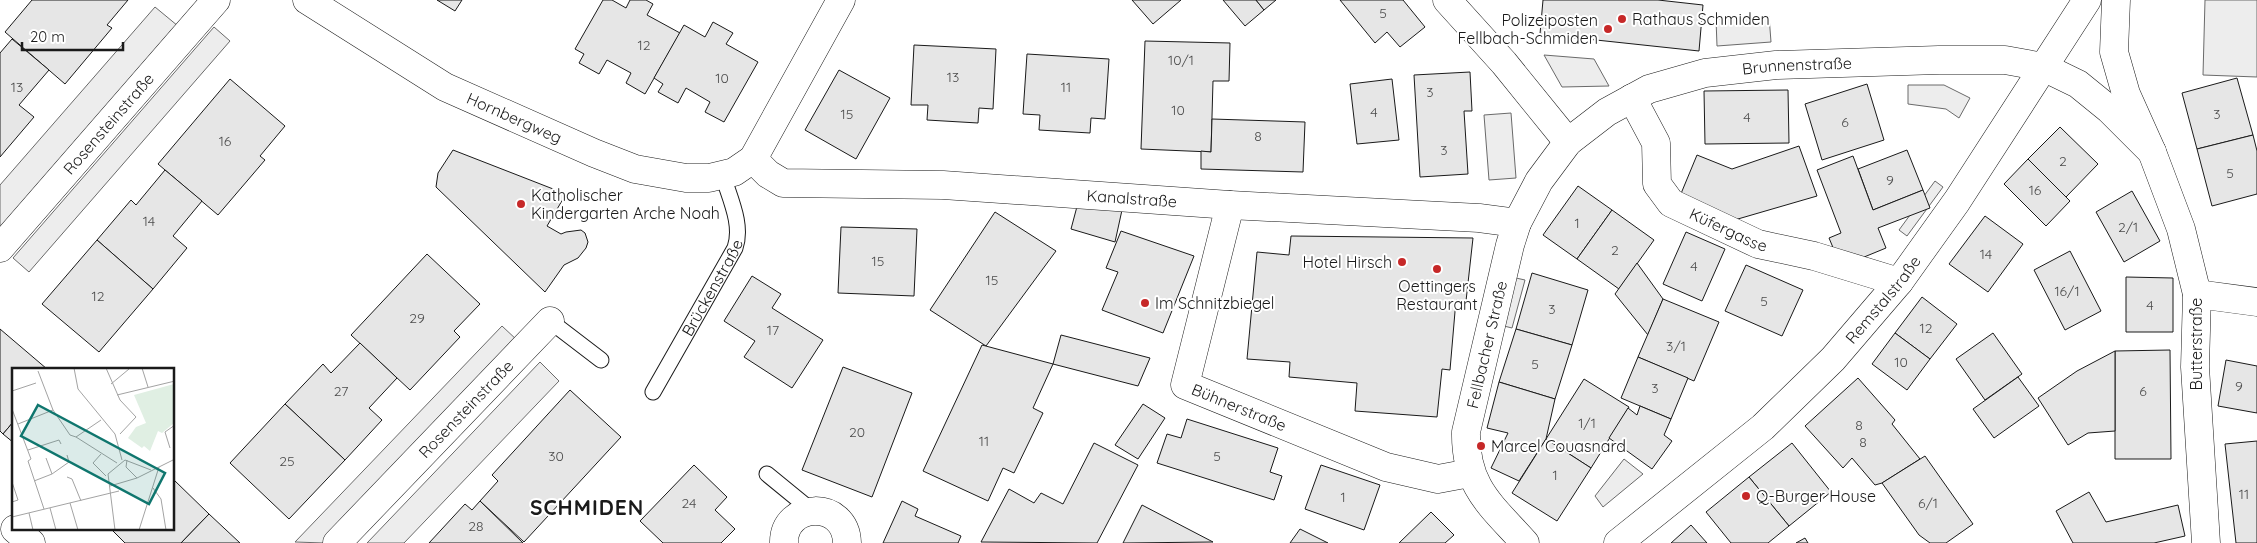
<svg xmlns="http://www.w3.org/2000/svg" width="2257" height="543" font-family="Quicksand,sans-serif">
<rect width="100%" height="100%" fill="#fff"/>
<g fill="#ededed" stroke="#6a6a6a">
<polygon points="2205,0 2257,0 2257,77 2203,75"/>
<polygon points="155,7 178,26 0,230 0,185"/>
<polygon points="1769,16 1771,42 1717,46 1716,19"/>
<polygon points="214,27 230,41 29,272 13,258"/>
<polygon points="1544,55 1594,59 1609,86 1562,87"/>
<polygon points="1908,85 1944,85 1970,98 1959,118 1946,109 1908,104"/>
<polygon points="1511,113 1516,178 1489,180 1484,115"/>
<polygon points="1935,181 1943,187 1907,236 1899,230"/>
<polygon points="1516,278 1525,280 1512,328 1504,326"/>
<polygon points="502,326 518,341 325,543 295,542"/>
<polygon points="540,362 559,381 404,543 367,543"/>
<polygon points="1624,459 1643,474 1603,507 1595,496"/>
</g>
<g fill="#e6e6e6" stroke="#1a1a1a">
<polygon points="32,0 128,0 107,25 112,28 65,84 5,32"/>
<polygon points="437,0 462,0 455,11"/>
<polygon points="603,0 612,0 626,8 630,0 646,0 653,4 647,15 680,33 645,94 626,83 631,73 607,60 599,74 579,63 584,54 575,49"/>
<polygon points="1132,0 1181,0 1153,24"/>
<polygon points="1223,0 1256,0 1264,10 1245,26"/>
<polygon points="1256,0 1276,0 1264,10"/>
<polygon points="1340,0 1403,0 1425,27 1400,47 1387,32 1375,43"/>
<polygon points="1543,0 1658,0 1703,5 1699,51 1540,34"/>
<polygon points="713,22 733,33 726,44 758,62 724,122 705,112 710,102 686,88 678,103 658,92 663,84 654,78 684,25 705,37"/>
<polygon points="12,39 49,70 19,105 34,117 0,157 0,53"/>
<polygon points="1145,41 1230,43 1229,81 1213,81 1211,152 1141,149"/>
<polygon points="914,45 996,49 993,109 979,108 978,123 927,120 928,105 911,105"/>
<polygon points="1027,54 1109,59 1105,119 1091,118 1090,133 1039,130 1040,115 1023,114"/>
<polygon points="839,70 890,98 856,159 805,130"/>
<polygon points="1470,72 1472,111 1464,111 1468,174 1420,177 1414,75"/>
<polygon points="2237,78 2253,135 2197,149 2182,93"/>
<polygon points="230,79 285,126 260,156 265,160 218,215 158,164"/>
<polygon points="1392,79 1399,140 1357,144 1350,84"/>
<polygon points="1867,84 1884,140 1822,160 1805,104"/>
<polygon points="1788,90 1789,143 1705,144 1704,91"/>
<polygon points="1212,119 1305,122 1303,172 1201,169 1201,151 1211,152"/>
<polygon points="2060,127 2098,164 2066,197 2028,159"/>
<polygon points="2253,135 2257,151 2257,194 2212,206 2197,149"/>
<polygon points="1799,146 1817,196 1731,221 1680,196 1697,155 1732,169"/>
<polygon points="453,150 566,194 547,226 561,234 566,232 581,230 585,233 588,242 586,248 578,258 564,265 545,292 436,187 438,173"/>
<polygon points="1907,150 1923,190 1873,210 1858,169"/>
<polygon points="1853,156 1873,210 1923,190 1930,208 1878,228 1886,248 1852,262 1837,257 1829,238 1841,233 1817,170"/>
<polygon points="2028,159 2070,201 2046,226 2004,184"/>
<polygon points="165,170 202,201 173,236 187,248 153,289 97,240 131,200 136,205"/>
<polygon points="1578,186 1612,210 1577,259 1543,235"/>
<polygon points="2132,191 2160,241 2124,262 2096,212"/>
<polygon points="1079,199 1122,210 1115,242 1071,229"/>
<polygon points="1612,210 1654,240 1619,289 1577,259"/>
<polygon points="995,212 1056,251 986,346 930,310"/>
<polygon points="1985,216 2023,244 1988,292 1949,264"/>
<polygon points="841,227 917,229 914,296 838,293"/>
<polygon points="1121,231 1194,256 1163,333 1102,310 1118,272 1106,268"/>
<polygon points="1686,232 1725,249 1702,301 1663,284"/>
<polygon points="1291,236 1473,238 1466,301 1456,300 1450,370 1442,369 1437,417 1355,411 1357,383 1289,377 1290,362 1247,359 1257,252 1289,255"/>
<polygon points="97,240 153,289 99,352 42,304"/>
<polygon points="2070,251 2101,311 2065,330 2034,270"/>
<polygon points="427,254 480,304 454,331 460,337 410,390 351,335"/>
<polygon points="1637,263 1663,299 1648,335 1615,294"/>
<polygon points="1746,265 1803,290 1782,336 1725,311"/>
<polygon points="1532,273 1588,290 1572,345 1516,329"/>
<polygon points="752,276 781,294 772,308 823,340 792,388 744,357 755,341 724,321"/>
<polygon points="2126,277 2173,278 2173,332 2126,332"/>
<polygon points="1922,297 1957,324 1930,359 1895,333"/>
<polygon points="1663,299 1719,322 1694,381 1638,357"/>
<polygon points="0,329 47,369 14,369 14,421 3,434 0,431"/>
<polygon points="1516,329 1572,345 1555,399 1499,382"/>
<polygon points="1895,333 1930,359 1907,390 1872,364"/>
<polygon points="1993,333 2022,374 1985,400 1956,359"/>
<polygon points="1061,335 1150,358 1138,386 1053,364"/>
<polygon points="360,343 397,378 369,408 382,420 345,460 285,404 323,364 331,373"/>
<polygon points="982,345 1053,364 1033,408 1043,413 1014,473 1003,468 988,501 923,471"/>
<polygon points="2170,350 2171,459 2115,459 2115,351"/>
<polygon points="2115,351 2115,431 2088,433 2068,445 2038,398 2077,371"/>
<polygon points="1638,357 1688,378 1671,419 1621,398"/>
<polygon points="2226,360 2257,366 2257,413 2218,406"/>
<polygon points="843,367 912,393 872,497 802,470"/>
<polygon points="2018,377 2039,406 1994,438 1973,409"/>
<polygon points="1858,378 1895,420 1892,424 1920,459 1882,483 1875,485 1852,458 1843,468 1805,426"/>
<polygon points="1584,379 1629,407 1591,468 1546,439"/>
<polygon points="1499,382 1555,399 1546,439 1519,481 1491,468 1508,433 1487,428"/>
<polygon points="570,390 621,437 524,542 480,501 498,481 492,475"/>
<polygon points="285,404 345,460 289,519 230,463"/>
<polygon points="1143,404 1165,418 1138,459 1115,445"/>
<polygon points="1640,406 1671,419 1664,435 1672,441 1652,469 1609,438 1628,408 1637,415"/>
<polygon points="1187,419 1278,448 1270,472 1282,476 1274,500 1157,463 1167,434 1181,438"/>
<polygon points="14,421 14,443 3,434"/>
<polygon points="1546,439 1591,468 1557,521 1512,493"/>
<polygon points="2257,441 2257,543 2236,543 2225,444"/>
<polygon points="1094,443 1138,465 1097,543 981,542 1009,489 1034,503 1041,493 1063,504"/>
<polygon points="1792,443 1831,492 1789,526 1749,477"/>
<polygon points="1925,456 1973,524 1946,543 1930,543 1919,535 1882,483"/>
<polygon points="694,465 727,497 715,510 735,529 721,543 663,543 640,521"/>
<polygon points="1321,465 1380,485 1364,530 1305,509"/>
<polygon points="1749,477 1789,526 1768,543 1731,543 1706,512"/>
<polygon points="174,480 209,514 181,543 125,543 111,529 174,529"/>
<polygon points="2089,492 2106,522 2178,505 2185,536 2154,543 2073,543 2056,511"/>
<polygon points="480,501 523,543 429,543 465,504 472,510"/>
<polygon points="902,501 918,509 915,516 961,536 958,543 883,543"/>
<polygon points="1142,505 1213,542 1123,543"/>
<polygon points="1431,512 1454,535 1445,543 1399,543"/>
<polygon points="209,514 240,543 181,543"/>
<polygon points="1691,525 1707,543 1671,543"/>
<polygon points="1300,529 1328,543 1290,543"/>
<polygon points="1805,538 1808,543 1796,543"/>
</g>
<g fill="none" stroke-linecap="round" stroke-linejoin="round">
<g stroke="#1a1a1a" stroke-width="17">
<g id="lane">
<polyline points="550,321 601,360"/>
<path id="s1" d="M653 392 735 248C743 225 730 199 723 176"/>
<polyline points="767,474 811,510"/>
</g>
</g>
<g stroke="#1a1a1a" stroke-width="29">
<g id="street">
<path id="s2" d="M307 0 445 87 594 153 635 169 686 178H709L734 172 753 159 841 0"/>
<path id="s3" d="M1632 98 1656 143 1657 184 1671 203 1758 244 1814 256 1899 282"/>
<path id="s4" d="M753 159 768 174 783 183 943 185 1230 205 1479 218 1517 223"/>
<path id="s5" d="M1230 205 1185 385 1386 467 1438 479 1470 473"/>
<path id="s6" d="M0 248 216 0"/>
<polyline points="2197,294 2257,302"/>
<polyline points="15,529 31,543"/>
<path id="s7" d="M337 543 550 321"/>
<path d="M784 543C783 502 846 499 847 543"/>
</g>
</g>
<g stroke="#1a1a1a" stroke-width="29">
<g id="secondary">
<polyline points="1447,0 1504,63 1568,142"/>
<polyline points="2116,0 2114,52 2126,94 2152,152 2181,229 2197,294 2195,367 2206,543"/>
<path id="s8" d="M1525 543C1491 505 1465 487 1466 432L1510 245 1517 223 1539 181 1568 142 1607 112 1649 89 1705 73 1776 65 1939 60H2005L2043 67 2078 84 2110 110 2152 152"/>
<path id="s9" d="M1618 543 1763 427 1833 359 1899 282 1957 201 2087 0"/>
</g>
</g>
<use href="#lane" stroke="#fff" stroke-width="15"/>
<use href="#street" stroke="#fff" stroke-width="28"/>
<use href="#secondary" stroke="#fff" stroke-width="28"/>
</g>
<g fill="#c62828" stroke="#fff" stroke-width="2">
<circle cx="1622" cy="19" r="5"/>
<circle cx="1608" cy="29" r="5"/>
<circle cx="521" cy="204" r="5"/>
<circle cx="1402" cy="262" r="5"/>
<circle cx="1437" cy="269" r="5"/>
<circle cx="1145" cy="303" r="5"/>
<circle cx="1481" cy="446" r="5"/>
<circle cx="1746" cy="496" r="5"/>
</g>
<g text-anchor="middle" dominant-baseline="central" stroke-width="4" stroke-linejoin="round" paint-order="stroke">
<g font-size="14" fill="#4d4d4d">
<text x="1383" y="13">5</text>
<text x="644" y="45">12</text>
<text x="1181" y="60">10/1</text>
<text x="953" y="77">13</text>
<text x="722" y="78">10</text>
<text x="17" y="87">13</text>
<text x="1066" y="87">11</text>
<text x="1430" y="92">3</text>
<text x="1178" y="110">10</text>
<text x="1374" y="112">4</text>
<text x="847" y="114">15</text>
<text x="2217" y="114">3</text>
<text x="1747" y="117">4</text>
<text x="1845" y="122">6</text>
<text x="1258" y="136">8</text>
<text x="225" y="141">16</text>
<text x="1444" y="150">3</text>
<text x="2063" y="161">2</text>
<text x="2230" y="173">5</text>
<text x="1890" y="180">9</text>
<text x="2035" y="190">16</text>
<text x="149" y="221">14</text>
<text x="1577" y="223">1</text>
<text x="2128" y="227">2/1</text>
<text x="1615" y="250">2</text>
<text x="1986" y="254">14</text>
<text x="878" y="261">15</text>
<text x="1694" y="266">4</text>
<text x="992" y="280">15</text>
<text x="2067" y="291">16/1</text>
<text x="98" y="296">12</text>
<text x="1764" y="301">5</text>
<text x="2150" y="305">4</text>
<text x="1552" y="309">3</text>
<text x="417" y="318">29</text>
<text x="1926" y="328">12</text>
<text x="773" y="330">17</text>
<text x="1676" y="346">3/1</text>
<text x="1901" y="362">10</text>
<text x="1535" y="364">5</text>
<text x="2239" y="386">9</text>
<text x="1655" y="388">3</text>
<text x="341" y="391">27</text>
<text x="2143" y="391">6</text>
<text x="1587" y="423">1/1</text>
<text x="1859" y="425">8</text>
<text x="857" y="432">20</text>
<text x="984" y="441">11</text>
<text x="1863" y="442">8</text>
<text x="556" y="456">30</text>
<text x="1217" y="456">5</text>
<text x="287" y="461">25</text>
<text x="1555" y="475">1</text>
<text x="2244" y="494">11</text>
<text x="1343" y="497">1</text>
<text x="689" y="503">24</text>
<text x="1928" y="503">6/1</text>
<text x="476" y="526">28</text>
</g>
<g font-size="16" fill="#1a1a1a" stroke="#fff" text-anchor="start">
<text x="1632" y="19">Rathaus Schmiden</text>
<text x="1598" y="20" text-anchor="end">Polizeiposten<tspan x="1598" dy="18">Fellbach-Schmiden</tspan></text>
<text x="531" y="195">Katholischer<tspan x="531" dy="18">Kindergarten Arche Noah</tspan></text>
<text x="1392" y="262" text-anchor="end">Hotel Hirsch</text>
<text x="1437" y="286" text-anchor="middle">Oettingers<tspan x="1437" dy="18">Restaurant</tspan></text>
<text x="1155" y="303">Im Schnitzbiegel</text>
<text x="1491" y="446">Marcel Couasnard</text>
<text x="1756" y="496">Q-Burger House</text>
</g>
<g font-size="16" fill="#1a1a1a" stroke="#fff">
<text stroke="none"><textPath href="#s8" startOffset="689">Brunnenstraße</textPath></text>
<text stroke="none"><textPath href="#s2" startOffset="239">Hornbergweg</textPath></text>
<text stroke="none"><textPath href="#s6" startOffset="165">Rosensteinstraße</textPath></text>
<text stroke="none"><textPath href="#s4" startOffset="388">Kanalstraße</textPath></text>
<text stroke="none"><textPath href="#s3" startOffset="179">Küfergasse</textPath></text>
<text stroke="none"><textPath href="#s1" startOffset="120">Brückenstraße</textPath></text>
<text stroke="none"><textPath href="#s9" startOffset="361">Remstalstraße</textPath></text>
<text stroke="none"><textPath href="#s8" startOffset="220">Fellbacher Straße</textPath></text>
<text transform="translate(2196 344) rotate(-90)">Butterstraße</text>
<text stroke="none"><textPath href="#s5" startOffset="244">Bühnerstraße</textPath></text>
<text stroke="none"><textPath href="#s7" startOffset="186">Rosensteinstraße</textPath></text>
</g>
<g font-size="21" font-weight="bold" letter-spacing="1" fill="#1a1a1a" stroke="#fff">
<text x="587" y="507">SCHMIDEN</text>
</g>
</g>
<g transform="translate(12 368)">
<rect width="162" height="162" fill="#fff"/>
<path d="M162 16V55L150 65 146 63 138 83 132 78 130 80 116 70 124 59 134 55 122 27Z" fill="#e0efe3"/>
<path fill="none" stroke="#a3a3a3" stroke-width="1" d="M62 0 66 21 103 66 110 92M94 0 108 32 124 49 108 66M130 0 136 19M26 3 41 42 58 67 64 69 89 52M99 16 117 1M0 23 24 15M105 27 163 13M0 41 19 91 16 93 32 141M6 56 41 42M64 69 105 95M158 80 153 64 163 57M16 82 47 72 49 76M89 86 81 95 94 108M34 90 40 106M115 92 114 99 125 110M55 109 60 111 69 133M22 113 40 106 57 94 55 87M0 114 6 132 0 134M98 118 125 110 163 91M141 120 149 131 154 162M58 135 66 162M38 140 44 162M17 145 21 162M0 149 107 123M103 162 96 106 113 92 139 102M127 162 147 99"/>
<path fill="#0f766e" fill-opacity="0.15" stroke="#0f766e" stroke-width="2.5" d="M26 37 153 105 137 136 9 68Z"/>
<rect width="162" height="162" fill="none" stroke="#1a1a1a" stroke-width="2.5"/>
</g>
<path d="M22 42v8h101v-8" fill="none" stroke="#1a1a1a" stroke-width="2.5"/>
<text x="30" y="42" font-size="15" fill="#1a1a1a" stroke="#ffffff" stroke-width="4" paint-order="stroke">20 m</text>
</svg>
